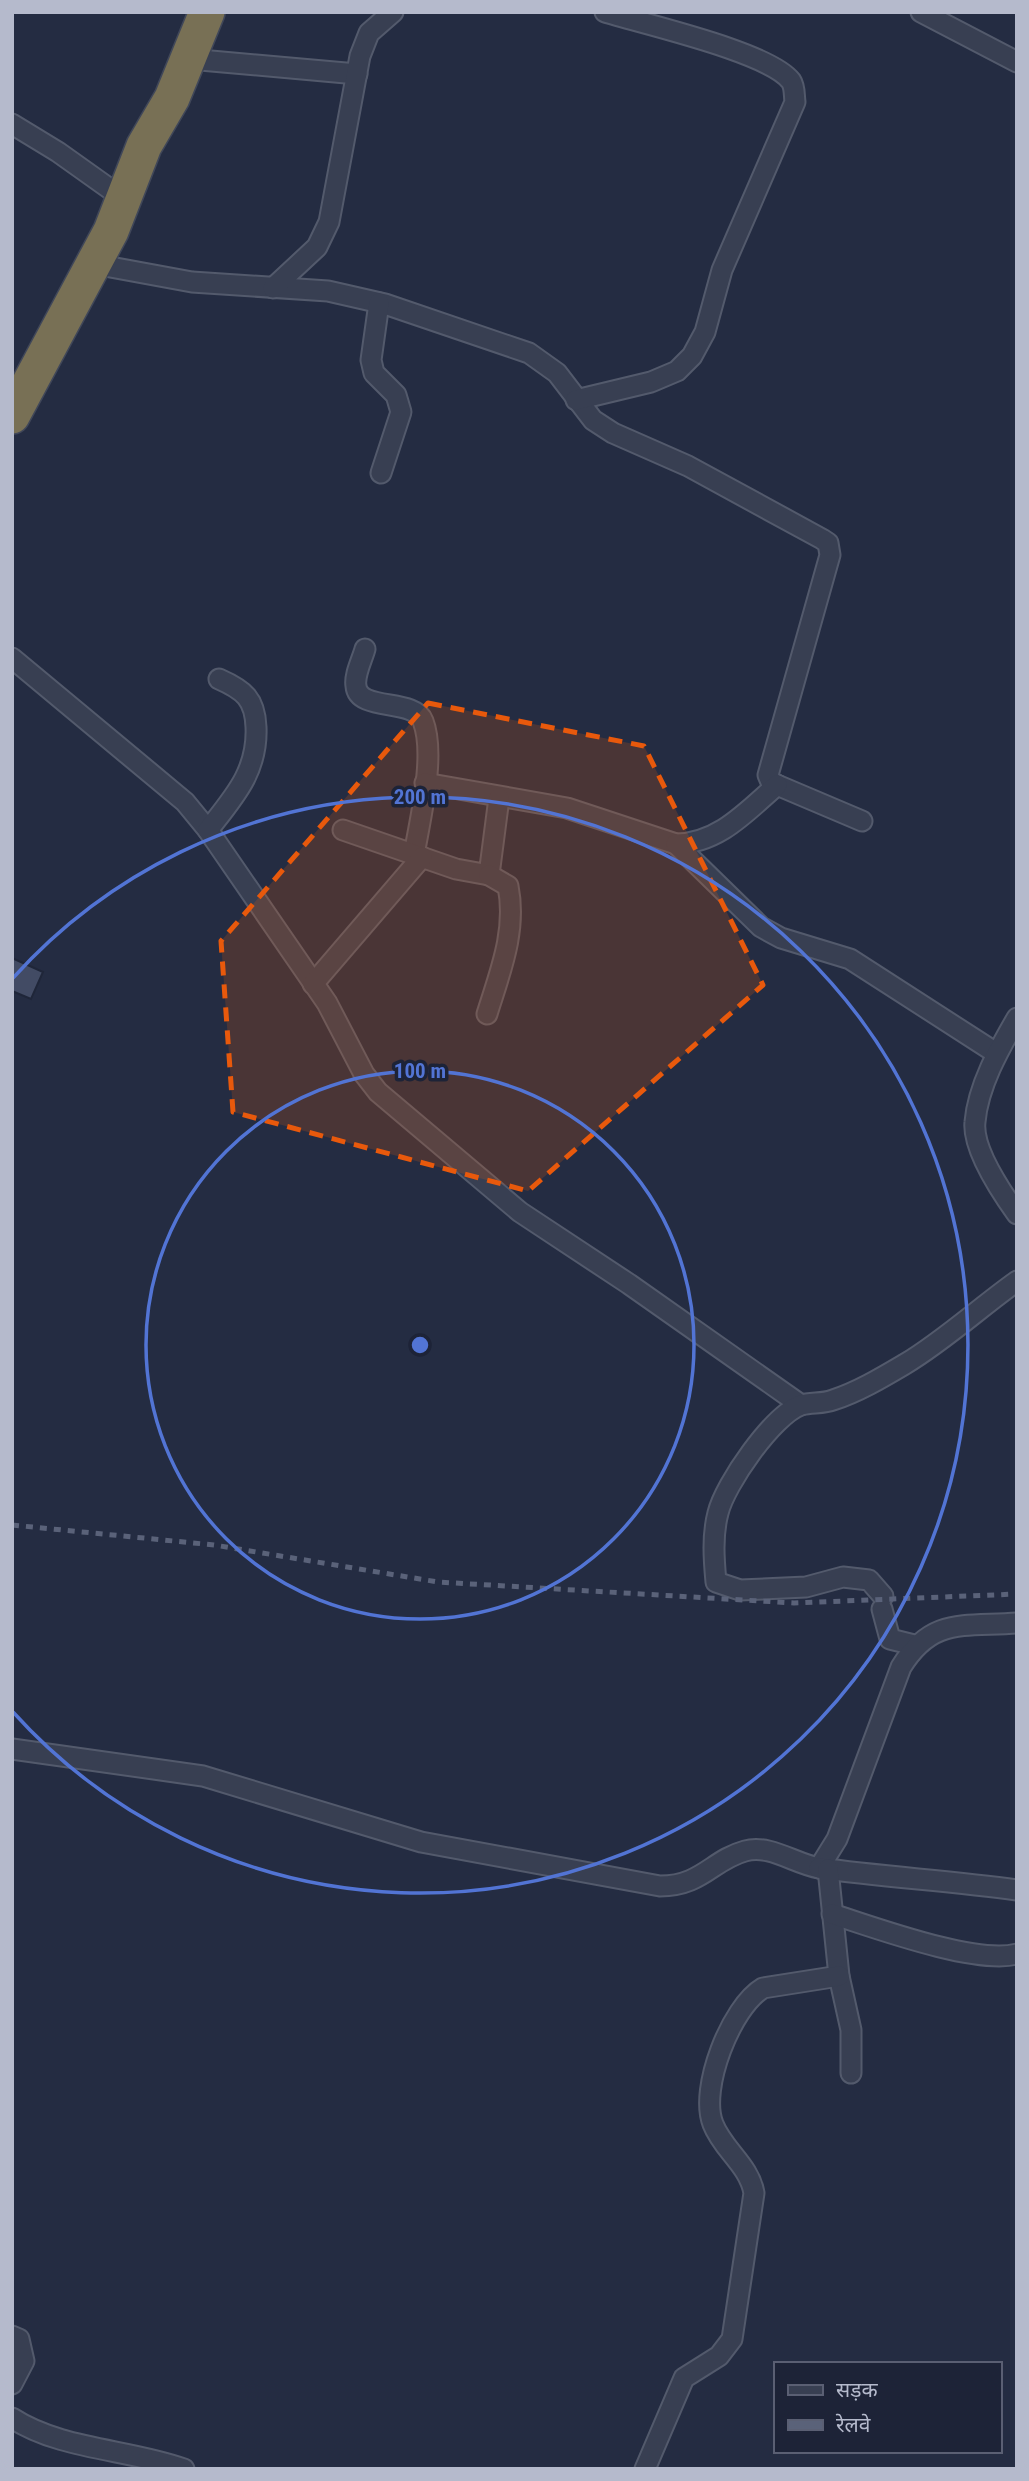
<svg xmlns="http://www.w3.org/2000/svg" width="1029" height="2481" font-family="'Roboto Condensed','Noto Sans Devanagari',sans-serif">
<rect width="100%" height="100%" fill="#242c42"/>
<polygon fill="#424b64" stroke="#1f2639" stroke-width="2" points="12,958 43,972 31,999 12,991"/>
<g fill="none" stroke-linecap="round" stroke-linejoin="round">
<g stroke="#535a6c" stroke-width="23">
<g id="street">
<polyline points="921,12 1017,62"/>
<polyline points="189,59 357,74"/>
<polyline points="12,124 58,152 124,199"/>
<polyline points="94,264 192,282 328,291 385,304 529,353 557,373 593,420 613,433 688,466 822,539 828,543 830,555 768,775 771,782 777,785 862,821"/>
<polyline points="273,288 317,247 329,222 360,56 369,33 393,12"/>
<polyline points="379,303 371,360 374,373 396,395 401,412 381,473"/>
<path d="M576 400 651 382 677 371 692 356 705 332 722 270 795 102C794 95 795 87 791 81 769 52 643 24 605 12"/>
<path d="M365 649C362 660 354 675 356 686 358 712 415 698 423 721 436 755 420 819 414 855"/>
<polyline points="12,658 185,802 208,830 327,1003 364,1074 378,1092 520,1212 629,1284 801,1405"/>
<path d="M425 783 567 808 676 844C719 843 746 812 777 785"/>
<path d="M208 830C234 797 258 771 256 727 255 699 244 690 219 679"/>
<polyline points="343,830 456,869 489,875 499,798"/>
<polyline points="676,844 761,927 781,938 850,959 996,1053"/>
<polyline points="313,984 422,857"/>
<path d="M487 1014C500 972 517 931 508 886L489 875"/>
<path d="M1017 1018C999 1049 978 1086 975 1122 972 1149 1002 1193 1017 1214"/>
<path d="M883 1596 869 1580 843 1577 806 1587 740 1590 716 1582C714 1560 712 1536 718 1513 725 1484 773 1415 801 1405 811 1402 823 1404 833 1400 858 1392 883 1377 905 1364 945 1340 979 1308 1017 1281"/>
<polyline points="882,1609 890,1639 914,1645"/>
<path d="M12 1749 203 1776 421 1842 660 1886C702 1886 712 1860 745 1851 770 1844 795 1864 819 1868L837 1839 901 1667C932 1617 963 1627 1017 1623"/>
<path d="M819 1868C885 1877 951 1881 1017 1890"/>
<polyline points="828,1869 839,1976 851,2030 851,2073"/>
<path d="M832 1914C873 1927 976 1965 1017 1954"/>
<polyline points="12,2336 19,2339 24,2361 12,2384"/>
<path d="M12 2418C61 2450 129 2449 184 2469"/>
<path d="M645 2469 684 2378 719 2356 732 2339 754 2193C749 2165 723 2150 713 2124 699 2089 731 2007 763 1988L839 1976"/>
</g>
</g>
<g stroke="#404759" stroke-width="38">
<polyline id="highway" points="12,416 111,231 144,146 172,98 207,12"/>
</g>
<use href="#street" stroke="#383f52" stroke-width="19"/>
<use href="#highway" stroke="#787055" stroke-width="35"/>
<polyline stroke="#5a6279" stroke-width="5" stroke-dasharray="7 7" stroke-linecap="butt" points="12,1525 214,1545 438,1582 794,1603 1017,1594"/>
</g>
<path fill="#e8590c" fill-opacity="0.2" stroke="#e8590c" stroke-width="5" stroke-dasharray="14 9" stroke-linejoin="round" d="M428 703 644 746 763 985 528 1191 233 1112 221 941Z"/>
<g fill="none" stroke="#5274d4" stroke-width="3.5">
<circle cx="420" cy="1345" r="274"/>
<path d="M13 978A548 548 0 1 1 13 1712"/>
</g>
<circle cx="420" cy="1345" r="10" fill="#5274d4" stroke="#1d2337" stroke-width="3.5"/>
<g font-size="21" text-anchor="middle" font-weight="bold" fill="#5274d4" stroke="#1d2337" stroke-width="7" stroke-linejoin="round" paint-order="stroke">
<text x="420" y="804">200 m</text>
<text x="420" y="1078">100 m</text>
</g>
<rect width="1029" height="2481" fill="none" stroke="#b5bacc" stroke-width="28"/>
<rect x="774" y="2362" width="228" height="91" fill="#1d2337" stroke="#5a5f73" stroke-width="2"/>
<rect x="788" y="2385" width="35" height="10" fill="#383f52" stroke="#5a5f73" stroke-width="2"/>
<text x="836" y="2397" font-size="21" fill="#b5bacc">सड़क</text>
<rect x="788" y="2420" width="35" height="10" fill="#5a6279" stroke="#5a5f73" stroke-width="2"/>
<text x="836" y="2432" font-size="21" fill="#b5bacc">रेलवे</text>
</svg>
